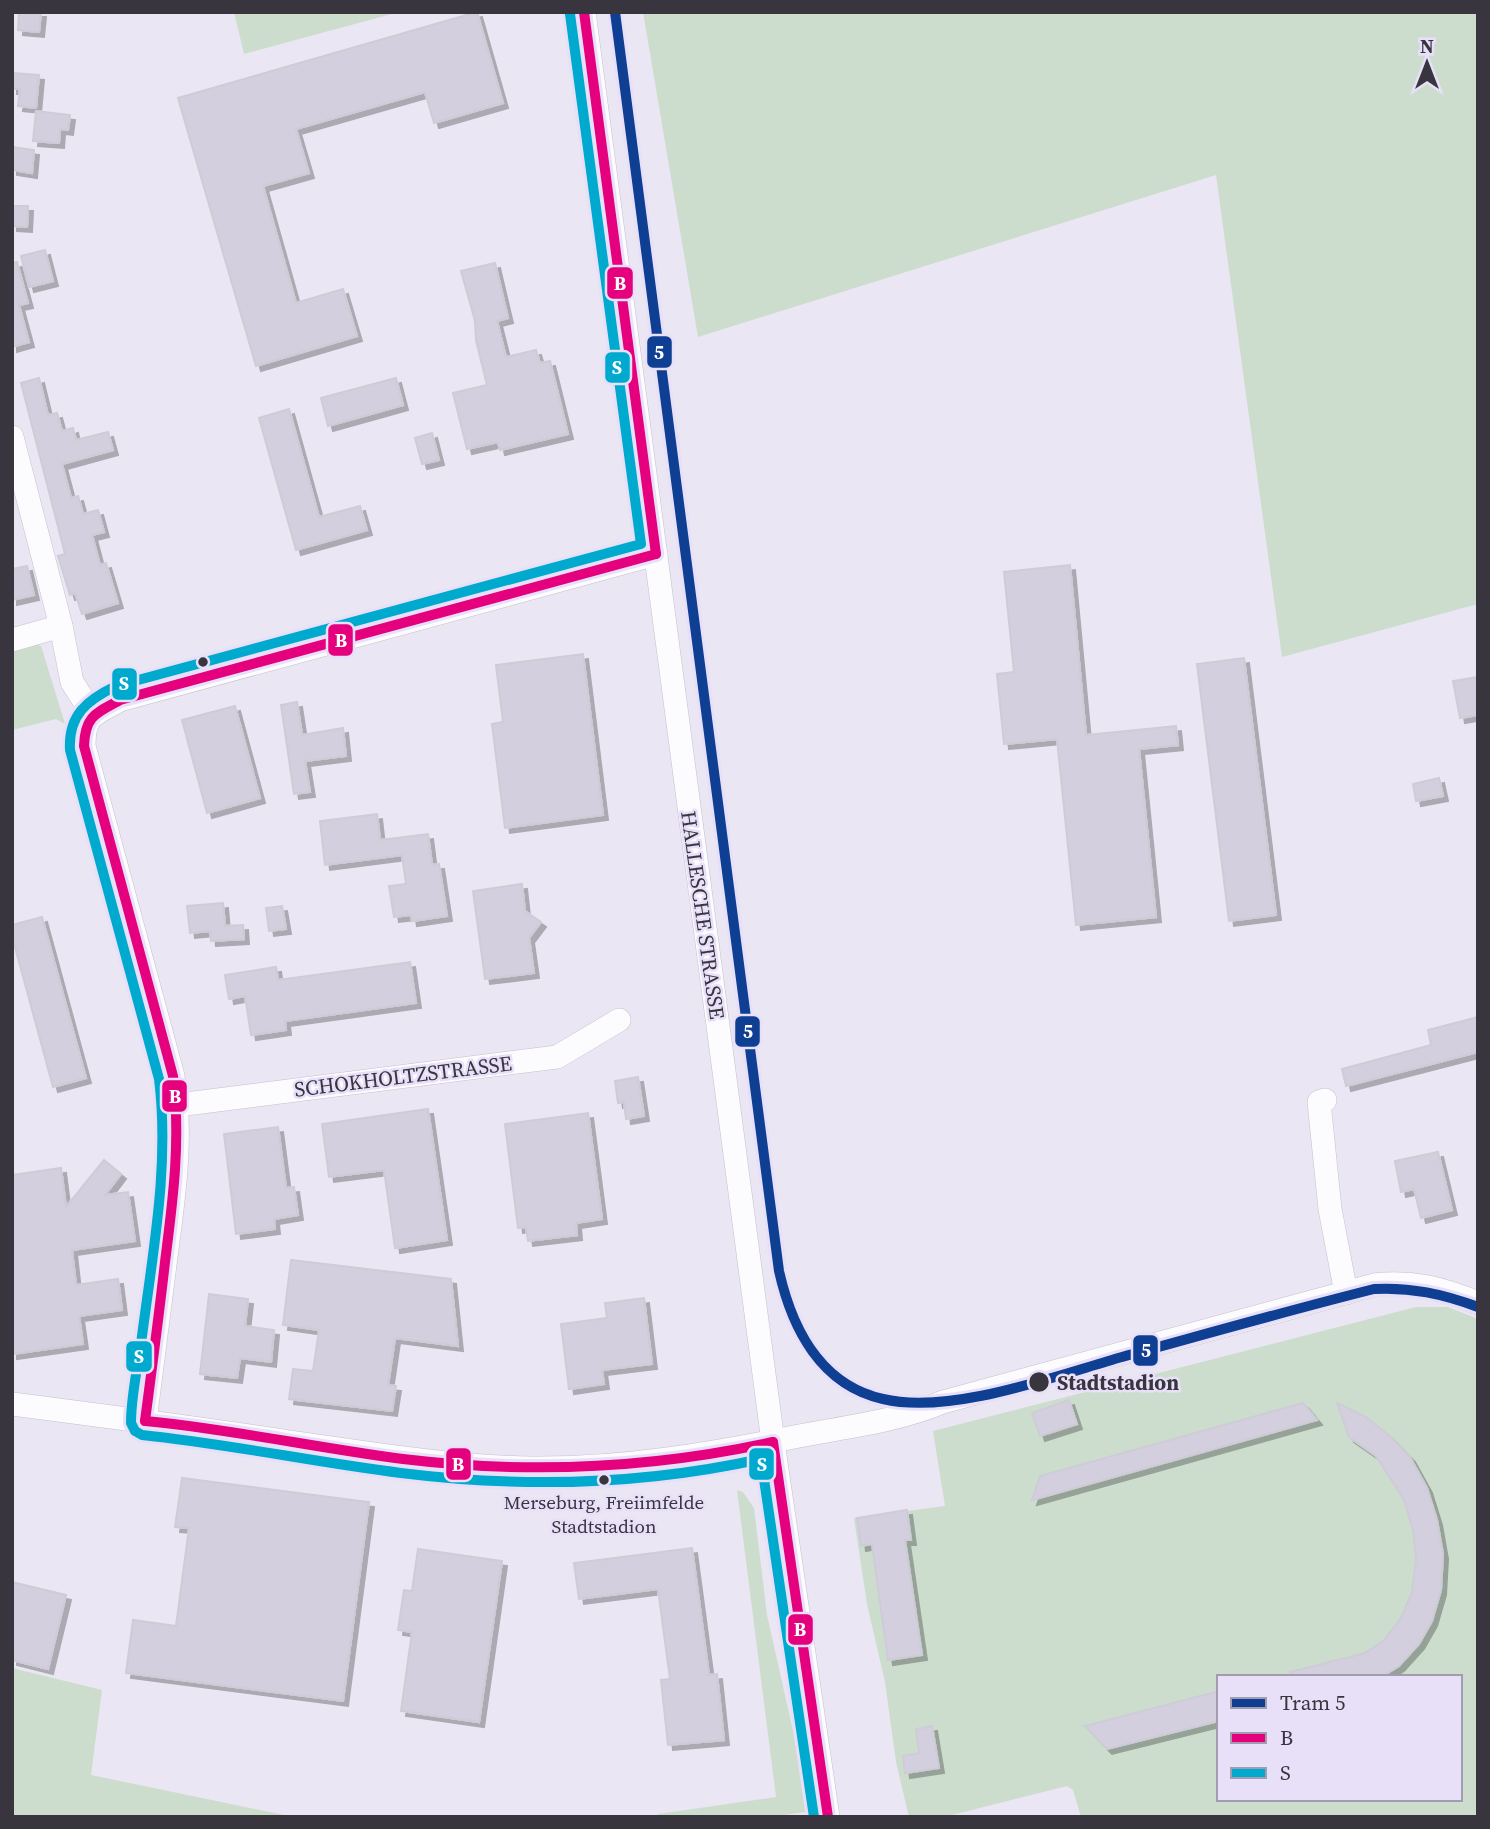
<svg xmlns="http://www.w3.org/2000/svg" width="1490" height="1829" font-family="'Source Serif 4',serif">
<defs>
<filter id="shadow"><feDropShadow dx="5" dy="5" stdDeviation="0" flood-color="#0004"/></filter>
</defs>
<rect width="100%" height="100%" fill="#eae6f3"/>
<g fill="#ccddce" fill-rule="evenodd">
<polygon points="234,12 399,12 244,54"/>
<polygon points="643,12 1478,12 1478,604 1282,657 1216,175 698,337"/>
<polygon points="34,643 41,646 65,724 56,719 12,730 12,651"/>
<path d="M1416 1307H1448L1478 1319V1817H1081L1073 1790 1067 1786 944 1817H909L896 1762 885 1682 867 1604 854 1518 945 1506 933 1431ZM1219 1677H1460V1799H1219Z"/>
<polygon points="737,1490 743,1492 754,1508 767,1615 798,1753 806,1812 770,1817 701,1817 700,1815 659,1817 658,1814 776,1797"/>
<polygon points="12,1668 102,1690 91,1775 294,1817 12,1817"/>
</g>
<g fill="#d3cfde" stroke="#ceccd6" stroke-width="2" filter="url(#shadow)">
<polygon points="19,12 41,12 39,32 18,30"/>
<polygon points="477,12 503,103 434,123 425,92 296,129 309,173 263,186 296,303 343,289 357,336 256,366 178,98"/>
<polygon points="12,73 39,75 36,108 18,106 20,89 12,89"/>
<polygon points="36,111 70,115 68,130 60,129 59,143 33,141"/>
<polygon points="12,147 34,150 32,173 12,170"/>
<polygon points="12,206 28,206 27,227 12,226"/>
<polygon points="45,250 53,281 29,287 21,256"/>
<polygon points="17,262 28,303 19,305 29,342 12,347 12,263"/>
<polygon points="495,263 508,318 497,321 506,357 536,350 540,363 550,361 568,434 500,450 498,442 467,449 453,393 487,385 476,340 475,321 461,271"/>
<polygon points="39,378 48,415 57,413 62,431 73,428 76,440 108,432 113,450 62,464 71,498 78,496 83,514 98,510 104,532 92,535 100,565 106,563 118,603 82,614 75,593 70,595 58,556 65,554 21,383"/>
<polygon points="396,378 403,405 328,426 321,398"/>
<polygon points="289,409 319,517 360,506 367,530 296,550 259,418"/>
<polygon points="432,433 439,460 422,464 415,438"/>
<polygon points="1070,565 1086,735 1176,726 1178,745 1139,749 1156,917 1076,925 1057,739 1004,744 997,674 1014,672 1004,572"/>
<polygon points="27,566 34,595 12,600 12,569"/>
<polygon points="583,654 603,815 505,828 492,724 503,722 496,665"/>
<polygon points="1244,658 1276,915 1229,921 1197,664"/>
<polygon points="1478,677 1478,715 1460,718 1453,681"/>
<polygon points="297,702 302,735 343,728 346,756 305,761 310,792 294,794 281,705"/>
<polygon points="235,706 260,798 207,813 182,720"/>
<polygon points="1439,778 1443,796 1416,801 1413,784"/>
<polygon points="377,814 380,840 428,834 432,865 439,864 447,916 412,921 411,915 394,917 389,886 406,884 402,855 325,865 320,821"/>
<polygon points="522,884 525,911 541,922 529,938 534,973 485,979 473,891"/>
<polygon points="223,903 225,926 243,925 244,939 211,941 210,931 190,933 187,906"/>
<polygon points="282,906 286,929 269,931 266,908"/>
<polygon points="42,917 86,1078 53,1087 12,936 12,925"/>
<polygon points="410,962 416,1003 285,1021 286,1030 251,1035 245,996 229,999 225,975 276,967 278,980"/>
<polygon points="1478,1017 1478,1052 1346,1086 1342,1069 1431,1045 1428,1030"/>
<polygon points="638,1077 644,1116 626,1119 624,1102 618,1103 615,1081"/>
<polygon points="428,1109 447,1240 395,1248 384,1170 329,1177 322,1124"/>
<polygon points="588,1113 602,1219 576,1223 577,1235 528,1241 526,1227 518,1228 505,1124"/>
<polygon points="278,1127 286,1188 294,1187 298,1215 274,1219 275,1229 236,1234 224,1134"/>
<polygon points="1438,1152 1452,1210 1421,1218 1414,1189 1401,1192 1395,1161"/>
<polygon points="104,1160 121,1174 105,1195 128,1192 135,1241 72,1250 76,1285 118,1279 122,1310 79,1316 83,1344 12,1354 12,1175 61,1168 66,1207"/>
<polygon points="291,1260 451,1279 458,1346 395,1338 388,1385 396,1386 392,1411 289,1399 293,1369 313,1371 319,1330 283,1325"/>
<polygon points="209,1294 248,1299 245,1326 274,1330 271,1362 240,1358 237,1378 200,1374"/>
<polygon points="644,1298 652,1364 602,1370 604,1384 569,1389 561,1324 607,1318 605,1303"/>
<polygon points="1069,1400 1077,1424 1040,1436 1032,1413"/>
<polygon points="1303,1403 1317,1420 1032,1500 1040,1476"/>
<polygon points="1337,1403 1366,1417 1390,1436 1410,1457 1427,1488 1437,1520 1443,1554 1441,1590 1432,1621 1419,1644 1399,1666 1381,1677 1291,1677 1290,1672 1365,1653 1384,1640 1401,1618 1412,1592 1416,1558 1413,1530 1404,1500 1376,1456 1349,1437"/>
<polygon points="182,1478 369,1502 343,1701 126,1673 133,1620 176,1626 189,1528 175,1527"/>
<polygon points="907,1510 911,1540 905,1540 922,1655 888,1660 872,1544 861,1546 857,1518"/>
<polygon points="692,1548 709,1675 717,1674 724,1740 668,1745 661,1680 670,1679 658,1589 579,1599 574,1563"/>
<polygon points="418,1549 502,1561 479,1722 401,1711 412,1632 398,1630 404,1590 412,1591"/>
<polygon points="12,1582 66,1595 48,1669 12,1660"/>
<polygon points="1219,1691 1219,1721 1107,1749 1085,1726"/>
<polygon points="932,1726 939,1768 905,1773 903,1756 919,1753 916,1729"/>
</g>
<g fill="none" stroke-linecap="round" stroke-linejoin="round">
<g stroke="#c5c1cc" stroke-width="24">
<g id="minor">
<polyline points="584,12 773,1442 828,1817"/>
<polyline points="12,437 61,626 72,682 93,715"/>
<polyline points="12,640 61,626"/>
<polyline points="1325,1100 1319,1102 1330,1209 1346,1293"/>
<polyline points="178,1105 557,1057 619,1020"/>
<path d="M12 1404C105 1416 197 1428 290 1442 370 1453 450 1467 532 1468 622 1469 710 1454 799 1436 846 1427 898 1421 943 1402L1374 1285C1412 1280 1443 1289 1478 1303"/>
<path d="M145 1421C152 1366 159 1312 166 1257 174 1196 183 1137 173 1076L84 746C84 714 94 715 120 700L656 554"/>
</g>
</g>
<use href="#minor" stroke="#fcfbfd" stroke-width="23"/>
<g stroke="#e8e0f9" stroke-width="16">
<g id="bus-1">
<polyline points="584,12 656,554"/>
<path d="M145 1421C152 1368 159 1315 165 1262 173 1200 181 1139 173 1076L84 746C85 716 96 713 120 700L656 554"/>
<path d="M145 1421C231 1429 317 1448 403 1459 527 1474 651 1469 773 1442"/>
<polyline points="773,1442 828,1817"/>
</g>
</g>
<g stroke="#e8e0f9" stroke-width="16">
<path id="bus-2" d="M570 14 641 544 116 686C87 700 68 715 70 750L159 1079C170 1167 152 1256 141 1344 137 1370 131 1397 131 1423L135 1431 142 1435C229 1444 314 1462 401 1473 521 1488 643 1485 761 1459L814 1817"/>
</g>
<use href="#bus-1" stroke="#e5007d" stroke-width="10"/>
<use href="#bus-2" stroke="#00a9ce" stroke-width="10"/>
<g stroke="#e8e0f9" stroke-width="16">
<path id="tram-1" d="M615 12 779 1271C792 1329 821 1385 883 1399 951 1415 1055 1376 1122 1357 1206 1334 1290 1310 1374 1289 1411 1287 1443 1294 1478 1307"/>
</g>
<use href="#tram-1" stroke="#0f3f93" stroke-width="10"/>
</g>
<g fill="#38353f" stroke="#e8e0f9" stroke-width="2.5">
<circle cx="203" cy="662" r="6"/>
<circle cx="1039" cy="1382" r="11"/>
<circle cx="604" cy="1480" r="6"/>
</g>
<g text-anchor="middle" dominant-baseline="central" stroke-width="5" stroke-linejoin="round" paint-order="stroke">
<g font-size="19" fill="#38353f" stroke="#e8e0f9">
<text x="604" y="1502">Merseburg, Freiimfelde<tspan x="604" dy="24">Stadtstadion</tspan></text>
</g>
<g font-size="21" fill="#38353f" stroke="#e8e0f9">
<text transform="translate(703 915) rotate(82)">HALLESCHE STRASSE</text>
<text transform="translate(403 1076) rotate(-7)">SCHOKHOLTZSTRASSE</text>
</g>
<g font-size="21" font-weight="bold" fill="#38353f" stroke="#e8e0f9" text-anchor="start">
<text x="1057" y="1382">Stadtstadion</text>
</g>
</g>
<g stroke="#e8e0f9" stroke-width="2.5">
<rect x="606" y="266" width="28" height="34" rx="7" fill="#e5007d"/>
<rect x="646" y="335" width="27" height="34" rx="7" fill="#0f3f93"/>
<rect x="604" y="351" width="27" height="33" rx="7" fill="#00a9ce"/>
<rect x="327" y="623" width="27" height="34" rx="7" fill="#e5007d"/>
<rect x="111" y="667" width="27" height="34" rx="7" fill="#00a9ce"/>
<rect x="734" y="1015" width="27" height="33" rx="7" fill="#0f3f93"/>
<rect x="161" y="1079" width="27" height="34" rx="7" fill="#e5007d"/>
<rect x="1132" y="1334" width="27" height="33" rx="7" fill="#0f3f93"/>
<rect x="125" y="1340" width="28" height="33" rx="7" fill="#00a9ce"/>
<rect x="748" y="1447" width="27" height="34" rx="7" fill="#00a9ce"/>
<rect x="445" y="1447" width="27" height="34" rx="7" fill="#e5007d"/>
<rect x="787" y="1613" width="27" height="33" rx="7" fill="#e5007d"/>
</g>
<g font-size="19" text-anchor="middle" font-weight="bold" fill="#fff">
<text x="620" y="290">B</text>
<text x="659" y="359">5</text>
<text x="617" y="374">S</text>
<text x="341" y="647">B</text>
<text x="124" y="690">S</text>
<text x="748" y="1038">5</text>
<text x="175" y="1103">B</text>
<text x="1146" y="1357">5</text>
<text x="139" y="1363">S</text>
<text x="762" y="1471">S</text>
<text x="458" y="1471">B</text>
<text x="800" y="1636">B</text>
</g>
<rect width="1490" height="1829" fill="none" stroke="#38353f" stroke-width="28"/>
<rect x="1217" y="1675" width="245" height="126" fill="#e8e0f9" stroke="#a29caf" stroke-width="2"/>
<rect x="1231" y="1698" width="35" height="10" fill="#0f3f93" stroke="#a29caf" stroke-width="2"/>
<text x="1280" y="1710" font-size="21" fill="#38353f">Tram 5</text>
<rect x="1231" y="1733" width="35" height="10" fill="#e5007d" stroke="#a29caf" stroke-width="2"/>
<text x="1280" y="1745" font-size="21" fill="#38353f">B</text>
<rect x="1231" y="1768" width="35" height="10" fill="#00a9ce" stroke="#a29caf" stroke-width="2"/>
<text x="1280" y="1780" font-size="21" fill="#38353f">S</text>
<g transform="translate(1427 63)" stroke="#e8e0f9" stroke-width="5" paint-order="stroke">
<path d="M0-5L12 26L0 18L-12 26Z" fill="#38353f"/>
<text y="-10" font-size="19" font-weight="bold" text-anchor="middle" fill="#38353f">N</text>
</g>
</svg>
